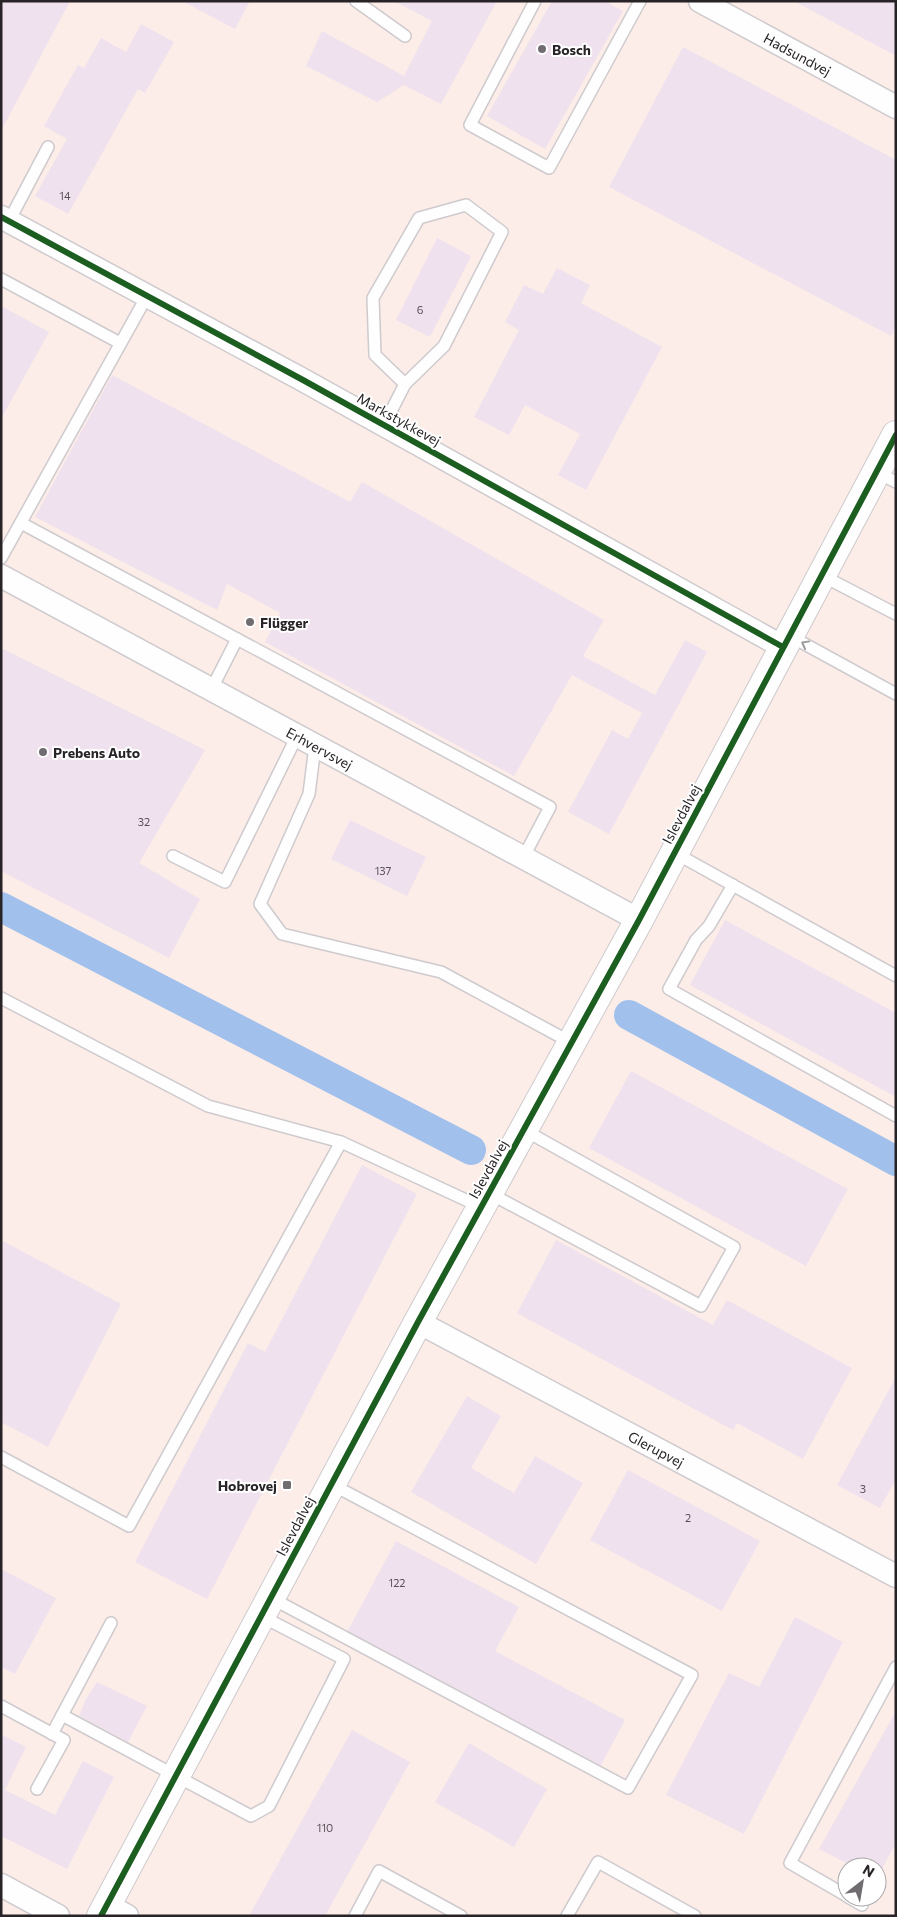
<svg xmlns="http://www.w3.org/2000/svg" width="897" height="1917" font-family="Commissioner,sans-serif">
<rect width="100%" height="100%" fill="#faf5fa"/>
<path fill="#fcede8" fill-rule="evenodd" d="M1 1H896V1916H1ZM847 1867H877V1897H847Z"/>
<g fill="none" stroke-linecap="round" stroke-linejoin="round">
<g stroke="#a1c0ec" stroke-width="30">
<polyline points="1,907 471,1150"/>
<polyline points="629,1015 896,1161"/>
</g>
</g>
<g fill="#f0e1ee">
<polygon points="1,1 70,1 1,131"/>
<polygon points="182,1 250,1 235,29"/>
<polygon points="394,1 497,1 441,104 404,85 377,102 306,66 322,31 404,76 432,21"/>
<polygon points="552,1 605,1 623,11 545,149 487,116"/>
<polygon points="794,1 896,1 896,56"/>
<polygon points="141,24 174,42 145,93 138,89 68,214 35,196 67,139 44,126 78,65 84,68 101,38 126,52"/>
<polygon points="683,47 896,160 896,327 891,336 609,187"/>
<polygon points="437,238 471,256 430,337 396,320"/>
<polygon points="557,268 590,285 581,303 662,347 586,490 558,475 580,434 525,405 509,435 474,417 519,330 505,322 524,285 543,294"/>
<polygon points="1,306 49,332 1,419"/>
<polygon points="112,375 350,502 362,482 604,620 583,656 655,695 685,640 707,652 609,834 568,812 612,730 628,739 642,713 572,675 514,776 265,642 280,613 227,584 217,610 35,517"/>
<polygon points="1,648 205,750 139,863 200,899 169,958 1,871"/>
<polygon points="350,820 426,857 407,896 331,859"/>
<polygon points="725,920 896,1013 896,1097 690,985"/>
<polygon points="631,1071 848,1189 806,1266 589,1148"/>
<polygon points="362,1165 417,1194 207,1599 135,1562 248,1343 265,1352"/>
<polygon points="1,1240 121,1304 48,1447 1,1422"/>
<polygon points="556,1240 713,1325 727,1300 852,1368 803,1459 737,1423 733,1430 517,1313"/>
<polygon points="896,1377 896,1479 880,1508 837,1485"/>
<polygon points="467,1396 501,1416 471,1468 514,1493 535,1456 583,1483 536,1564 411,1492"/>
<polygon points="628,1470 760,1541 722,1611 590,1540"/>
<polygon points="396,1541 519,1607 495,1651 625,1720 600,1767 347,1632"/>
<polygon points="1,1569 56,1598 15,1674 1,1667"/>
<polygon points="795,1617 843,1642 744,1834 666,1795 729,1673 759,1687"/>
<polygon points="97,1682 147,1706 128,1742 79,1716 86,1699"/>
<polygon points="896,1711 896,1843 877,1878 877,1867 854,1867 819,1849"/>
<polygon points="352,1730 410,1762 325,1916 249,1916"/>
<polygon points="1,1734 26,1747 5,1790 55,1815 83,1761 114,1777 67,1869 1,1836"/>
<polygon points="469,1743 547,1789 514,1847 435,1802"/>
</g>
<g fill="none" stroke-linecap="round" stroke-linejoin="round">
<g stroke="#cecacd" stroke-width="14">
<g id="service">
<polyline points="356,1 405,36"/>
<polyline points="535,1 470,125 549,168 640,1"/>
<polyline points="9,221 48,147"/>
<polyline points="1,279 120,343"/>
<polyline points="384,425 405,384 444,346 502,232 466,205 419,218 373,298 375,355 405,384"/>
<polyline points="876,472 896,482"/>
<polyline points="21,523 550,807 523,858"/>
<polyline points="1,558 147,296"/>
<polyline points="821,575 896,614"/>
<polyline points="790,636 896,694"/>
<polyline points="211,690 237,639"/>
<polyline points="315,746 309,794 260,904 282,934 441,972 572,1043"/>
<polyline points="675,853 896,976"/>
<polyline points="173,856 225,882 297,736"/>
<polyline points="733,885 709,926 696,940 669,989 896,1116"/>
<polyline points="1,998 208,1106 341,1142 481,1207"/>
<polyline points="489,1193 701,1306 734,1247 524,1130"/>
<polyline points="1,1457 129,1526 341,1142"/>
<polyline points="271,1598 628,1788 692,1675 331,1484"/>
<polyline points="1,1706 64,1740 37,1789"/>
<polyline points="62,1715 251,1816 269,1806 344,1659 261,1616"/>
<polyline points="52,1734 111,1623"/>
<polyline points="847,1896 790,1863 896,1667"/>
<polyline points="848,1897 862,1905"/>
<polyline points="355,1916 379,1871 461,1916"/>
<polyline points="567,1916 598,1862 695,1916"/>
</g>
</g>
<g stroke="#cecacd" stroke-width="25">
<g id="minor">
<path id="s1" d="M700 1 896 107"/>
<polyline points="1,217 303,380 783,647"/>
<path id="s2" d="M1 576 639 920"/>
<path id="s3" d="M418 1322 896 1576"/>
<polyline points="1,1885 58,1916"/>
<polyline points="107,1905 127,1916"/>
</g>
</g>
<g stroke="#cecacd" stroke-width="30">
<polyline id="tertiary" points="101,1916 418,1322 639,920 896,435"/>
</g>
<use href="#service" stroke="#fefefe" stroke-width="11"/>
<use href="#minor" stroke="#fefefe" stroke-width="22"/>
<use href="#tertiary" stroke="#fefefe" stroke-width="28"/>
<g stroke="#fff" stroke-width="9">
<g id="cycleway">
<polyline points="1,217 303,380 783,647"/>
<polyline points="101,1916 418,1322 639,920 896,435"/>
</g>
</g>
<use href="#cycleway" stroke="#1b5e20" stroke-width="6"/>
</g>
<defs><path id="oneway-chevron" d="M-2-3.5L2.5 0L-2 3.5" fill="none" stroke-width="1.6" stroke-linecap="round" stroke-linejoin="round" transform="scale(1.25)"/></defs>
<use stroke="#9d9b9d" href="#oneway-chevron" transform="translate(805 644) rotate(-151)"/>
<g fill="#716c70" stroke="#fff" stroke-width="2">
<circle cx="542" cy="49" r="5"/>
<circle cx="250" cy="622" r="5"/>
<circle cx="43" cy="752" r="5"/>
<rect x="282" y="1480" width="10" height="10" rx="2.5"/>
</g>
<g text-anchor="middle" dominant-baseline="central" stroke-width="4" stroke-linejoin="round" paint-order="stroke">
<g font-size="11" fill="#595258">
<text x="65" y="195">14</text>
<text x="420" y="309">6</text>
<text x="144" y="821">32</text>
<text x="383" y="870">137</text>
<text x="863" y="1488">3</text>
<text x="688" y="1517">2</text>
<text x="397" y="1582">122</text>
<text x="325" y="1827">110</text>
</g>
<g font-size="14" font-weight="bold" fill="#272326" stroke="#fff" text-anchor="start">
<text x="552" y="49">Bosch</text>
<text x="260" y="622">Flügger</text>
<text x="53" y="752">Prebens Auto</text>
<text x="277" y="1485" text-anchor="end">Hobrovej</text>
</g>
<g font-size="14" fill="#272326" stroke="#fff">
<text stroke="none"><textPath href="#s1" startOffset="111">Hadsundvej</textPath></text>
<text transform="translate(399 419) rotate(29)">Markstykkevej</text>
<text stroke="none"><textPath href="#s2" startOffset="362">Erhvervsvej</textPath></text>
<text transform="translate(681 814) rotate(-62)">Islevdalvej</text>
<text transform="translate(488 1169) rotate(-61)">Islevdalvej</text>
<text stroke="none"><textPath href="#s3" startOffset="270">Glerupvej</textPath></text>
<text transform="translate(295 1526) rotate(-62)">Islevdalvej</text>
</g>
</g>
<rect width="897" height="1917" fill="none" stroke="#272326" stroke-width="5"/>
<g transform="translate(862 1882) rotate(31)"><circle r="24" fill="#ffffff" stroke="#a9a7a8"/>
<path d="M0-4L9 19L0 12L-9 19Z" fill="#716c70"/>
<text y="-8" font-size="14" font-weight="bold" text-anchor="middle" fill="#272326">N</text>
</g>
</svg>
